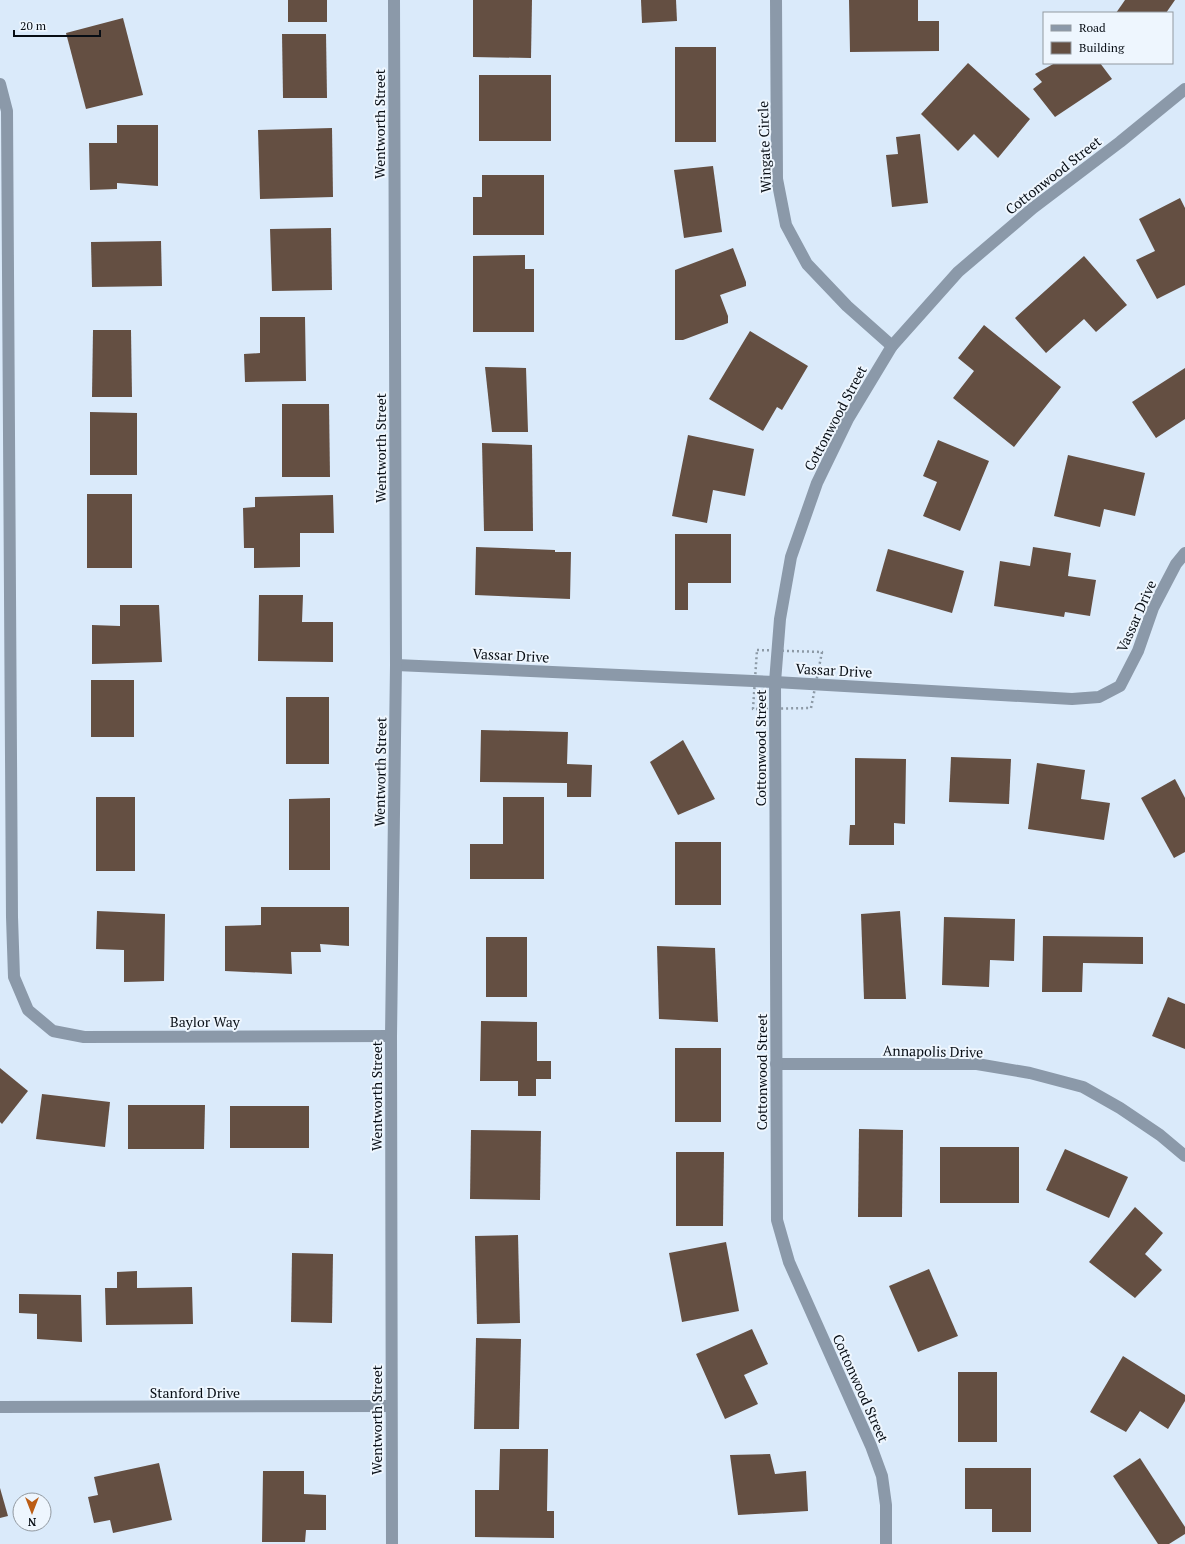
<svg xmlns="http://www.w3.org/2000/svg" width="1185" height="1544" font-family="'PT Serif',serif">
<rect width="100%" height="100%" fill="#daeafa"/>
<g fill="#644f42">
<rect x="288" y="0" width="39" height="22"/>
<polygon points="473,0 532,0 531,58 473,57"/>
<polygon points="641,0 676,0 677,21 642,23"/>
<polygon points="849,0 918,0 918,21 939,21 939,51 850,52"/>
<polygon points="1125,0 1175,0 1166,13 1116,13"/>
<polygon points="123,18 143,95 86,109 66,33"/>
<polygon points="282,34 326,34 327,98 283,98"/>
<rect x="675" y="47" width="41" height="95"/>
<polygon points="968,63 1030,119 998,158 974,134 958,151 921,114"/>
<polygon points="1055,63 1100,63 1112,79 1055,117 1033,89 1042,82 1035,74"/>
<rect x="479" y="75" width="72" height="66"/>
<polygon points="117,125 158,125 158,186 117,183 117,189 90,190 89,143 117,143"/>
<polygon points="332,128 333,197 260,199 258,130"/>
<polygon points="920,134 928,203 892,207 886,155 898,154 896,137"/>
<polygon points="713,166 722,232 684,238 674,170"/>
<polygon points="482,175 544,175 544,235 473,235 473,197 482,197"/>
<polygon points="1180,198 1185,208 1185,285 1157,299 1136,260 1155,251 1139,219"/>
<polygon points="331,228 332,290 272,291 270,229"/>
<polygon points="161,241 162,286 92,287 91,242"/>
<polygon points="733,248 746,282 746,286 720,295 728,316 728,323 683,340 675,340 675,270"/>
<polygon points="525,255 525,269 534,269 534,332 473,332 473,256"/>
<polygon points="1084,256 1127,305 1096,332 1084,319 1046,353 1015,318"/>
<polygon points="260,317 305,317 306,381 245,382 244,354 260,353"/>
<polygon points="984,325 1061,387 1014,447 953,398 974,371 958,358"/>
<polygon points="93,330 131,330 132,397 92,397"/>
<polygon points="750,331 808,366 782,410 777,407 763,431 709,399"/>
<polygon points="485,367 526,368 528,432 492,432"/>
<polygon points="1185,368 1185,419 1156,438 1132,402"/>
<polygon points="282,404 329,404 330,477 282,477"/>
<polygon points="90,412 137,413 137,475 90,475"/>
<polygon points="688,435 754,449 745,496 713,490 707,523 672,516"/>
<polygon points="938,440 989,461 960,531 923,516 937,482 923,476"/>
<polygon points="482,443 532,445 533,531 484,531"/>
<polygon points="1068,455 1145,473 1135,516 1104,509 1100,527 1054,516"/>
<rect x="87" y="494" width="45" height="74"/>
<polygon points="333,495 334,533 300,533 300,567 254,568 254,548 244,548 243,508 255,507 255,497"/>
<polygon points="675,534 731,534 731,583 688,583 688,610 675,610"/>
<polygon points="476,547 555,550 555,552 571,552 570,599 475,595"/>
<polygon points="1033,547 1071,553 1068,576 1096,580 1090,616 1065,612 1064,617 994,606 1000,561 1030,566"/>
<polygon points="888,549 964,571 952,613 876,591"/>
<polygon points="259,595 303,595 302,622 333,622 333,662 258,661"/>
<polygon points="120,605 159,605 162,662 92,664 92,625 120,626"/>
<rect x="91" y="680" width="43" height="57"/>
<rect x="286" y="697" width="43" height="67"/>
<polygon points="481,730 568,732 567,764 592,765 591,797 567,797 567,783 480,782"/>
<polygon points="683,740 715,799 678,815 650,762"/>
<polygon points="951,757 1011,759 1009,804 949,802"/>
<polygon points="855,758 906,759 905,824 894,823 894,845 849,845 850,825 855,825"/>
<polygon points="1037,763 1085,770 1081,799 1110,803 1104,840 1028,829"/>
<polygon points="1175,779 1185,798 1185,852 1174,858 1141,798"/>
<rect x="96" y="797" width="39" height="74"/>
<polygon points="503,797 544,797 544,879 470,879 470,844 503,844"/>
<polygon points="330,798 330,870 289,870 289,799"/>
<rect x="675" y="842" width="46" height="63"/>
<polygon points="261,907 349,907 349,946 320,944 321,952 291,952 292,974 225,971 225,926 261,925"/>
<polygon points="97,911 165,914 164,981 124,982 124,950 96,949"/>
<polygon points="900,911 906,999 864,999 861,914"/>
<polygon points="944,917 1015,919 1014,961 990,960 989,987 942,985"/>
<polygon points="1043,936 1143,937 1143,964 1083,963 1082,992 1042,992"/>
<rect x="486" y="937" width="41" height="60"/>
<polygon points="657,946 715,948 718,1022 659,1019"/>
<polygon points="1168,997 1185,1004 1185,1049 1152,1036"/>
<polygon points="481,1021 537,1022 537,1061 551,1061 551,1079 536,1079 536,1096 518,1096 518,1081 480,1081"/>
<rect x="675" y="1048" width="46" height="74"/>
<polygon points="0,1068 28,1091 2,1124 0,1122"/>
<polygon points="42,1094 110,1102 105,1147 36,1139"/>
<polygon points="128,1105 205,1105 204,1149 128,1149"/>
<rect x="230" y="1106" width="79" height="42"/>
<polygon points="859,1129 903,1130 902,1217 858,1217"/>
<polygon points="471,1130 541,1131 540,1200 470,1199"/>
<rect x="940" y="1147" width="79" height="56"/>
<polygon points="1065,1149 1128,1177 1109,1218 1046,1190"/>
<polygon points="676,1152 724,1152 723,1226 676,1226"/>
<polygon points="1135,1207 1163,1233 1145,1254 1162,1270 1135,1298 1089,1262"/>
<polygon points="518,1235 520,1323 477,1324 475,1236"/>
<polygon points="726,1242 739,1311 682,1322 669,1253"/>
<polygon points="292,1253 333,1254 332,1323 291,1322"/>
<polygon points="929,1269 958,1336 918,1352 889,1286"/>
<polygon points="137,1271 137,1288 192,1287 193,1324 106,1325 105,1288 117,1288 117,1272"/>
<polygon points="19,1294 81,1295 82,1342 37,1339 37,1314 19,1313"/>
<polygon points="752,1329 768,1364 744,1375 758,1404 725,1419 696,1354"/>
<polygon points="476,1338 521,1339 519,1429 474,1429"/>
<polygon points="1123,1356 1185,1395 1185,1401 1168,1429 1140,1411 1126,1432 1090,1412"/>
<rect x="958" y="1372" width="39" height="70"/>
<polygon points="500,1449 548,1449 547,1511 554,1511 554,1538 475,1537 475,1490 499,1490"/>
<polygon points="770,1454 775,1474 806,1471 808,1511 738,1515 730,1455"/>
<polygon points="1140,1458 1185,1527 1185,1534 1169,1544 1158,1544 1113,1476"/>
<polygon points="159,1463 172,1520 113,1533 110,1520 94,1523 88,1497 98,1495 94,1477"/>
<polygon points="965,1468 1031,1468 1031,1532 992,1532 992,1509 965,1509"/>
<polygon points="263,1471 304,1471 304,1494 326,1495 326,1530 306,1530 305,1542 262,1542"/>
<polygon points="0,1488 8,1516 0,1518"/>
</g>
<g fill="none" stroke-linecap="round" stroke-linejoin="round">
<polygon stroke="#8d9aa6" stroke-width="2.5" stroke-dasharray="2 3" stroke-linecap="butt" points="757,650 822,652 811,708 753,709"/>
<g stroke="#8b99a9" stroke-width="12">
<polyline points="776,0 777,179 786,225 807,264 847,306 892,346"/>
<polyline points="0,84 7,111 12,917 14,977 28,1010 53,1031 84,1037 391,1036"/>
<polyline points="396,665 775,682 1072,699 1099,697 1120,686 1138,651 1153,608 1176,564 1185,553"/>
<polyline points="776,1064 977,1064 1030,1073 1083,1087 1120,1108 1160,1135 1185,1156"/>
<polyline points="0,1407 391,1406"/>
<polyline points="392,1544 391,1036 396,665 394,0"/>
<polyline points="886,1544 886,1505 882,1476 871,1446 789,1262 777,1220 775,682 780,619 791,557 817,483 848,419 892,346 958,272 1033,208 1120,142 1185,89"/>
</g>
</g>
<g text-anchor="middle" dominant-baseline="central" stroke-width="4" stroke-linejoin="round" paint-order="stroke">
<g font-size="14" fill="#070d14" stroke="#eef6fe">
<text transform="translate(379 124) rotate(-90)">Wentworth Street</text>
<text transform="translate(764 147) rotate(-92)">Wingate Circle</text>
<text transform="translate(1053 175) rotate(-38)">Cottonwood Street</text>
<text transform="translate(835 418) rotate(-62)">Cottonwood Street</text>
<text transform="translate(380 448) rotate(-90)">Wentworth Street</text>
<text transform="translate(1136 616) rotate(-66)">Vassar Drive</text>
<text transform="translate(511 655) rotate(3)">Vassar Drive</text>
<text transform="translate(834 670) rotate(3)">Vassar Drive</text>
<text transform="translate(760 748) rotate(-90)">Cottonwood Street</text>
<text transform="translate(380 772) rotate(-89)">Wentworth Street</text>
<text x="205" y="1021">Baylor Way</text>
<text transform="translate(933 1051) rotate(1)">Annapolis Drive</text>
<text transform="translate(761 1072) rotate(-90)">Cottonwood Street</text>
<text transform="translate(376 1096) rotate(-90)">Wentworth Street</text>
<text transform="translate(861 1388) rotate(66)">Cottonwood Street</text>
<text x="195" y="1392">Stanford Drive</text>
<text transform="translate(376 1420) rotate(-90)">Wentworth Street</text>
</g>
</g>
<rect x="1043" y="12" width="130" height="52" fill="#eef6fe" stroke="#9299a0"/>
<rect x="1051" y="25" width="20" height="6" fill="#8b99a9" stroke="#9299a0"/>
<text x="1079" y="32" font-size="12" fill="#070d14">Road</text>
<rect x="1051" y="42" width="20" height="12" fill="#644f42" stroke="#9299a0"/>
<text x="1079" y="52" font-size="12" fill="#070d14">Building</text>
<g transform="translate(32 1512) rotate(180)"><circle r="19" fill="#eef6fe" stroke="#9299a0"/>
<path d="M0-3L7 15L0 10L-7 15Z" fill="#bc5d14"/>
<text y="-6" font-size="11" font-weight="bold" text-anchor="middle" fill="#070d14">N</text>
</g>
<path d="M14 30v6h86v-6" fill="none" stroke="#070d14" stroke-width="2"/>
<text x="20" y="30" font-size="12" fill="#070d14" stroke="#eef6fe" stroke-width="3" paint-order="stroke">20 m</text>
</svg>
